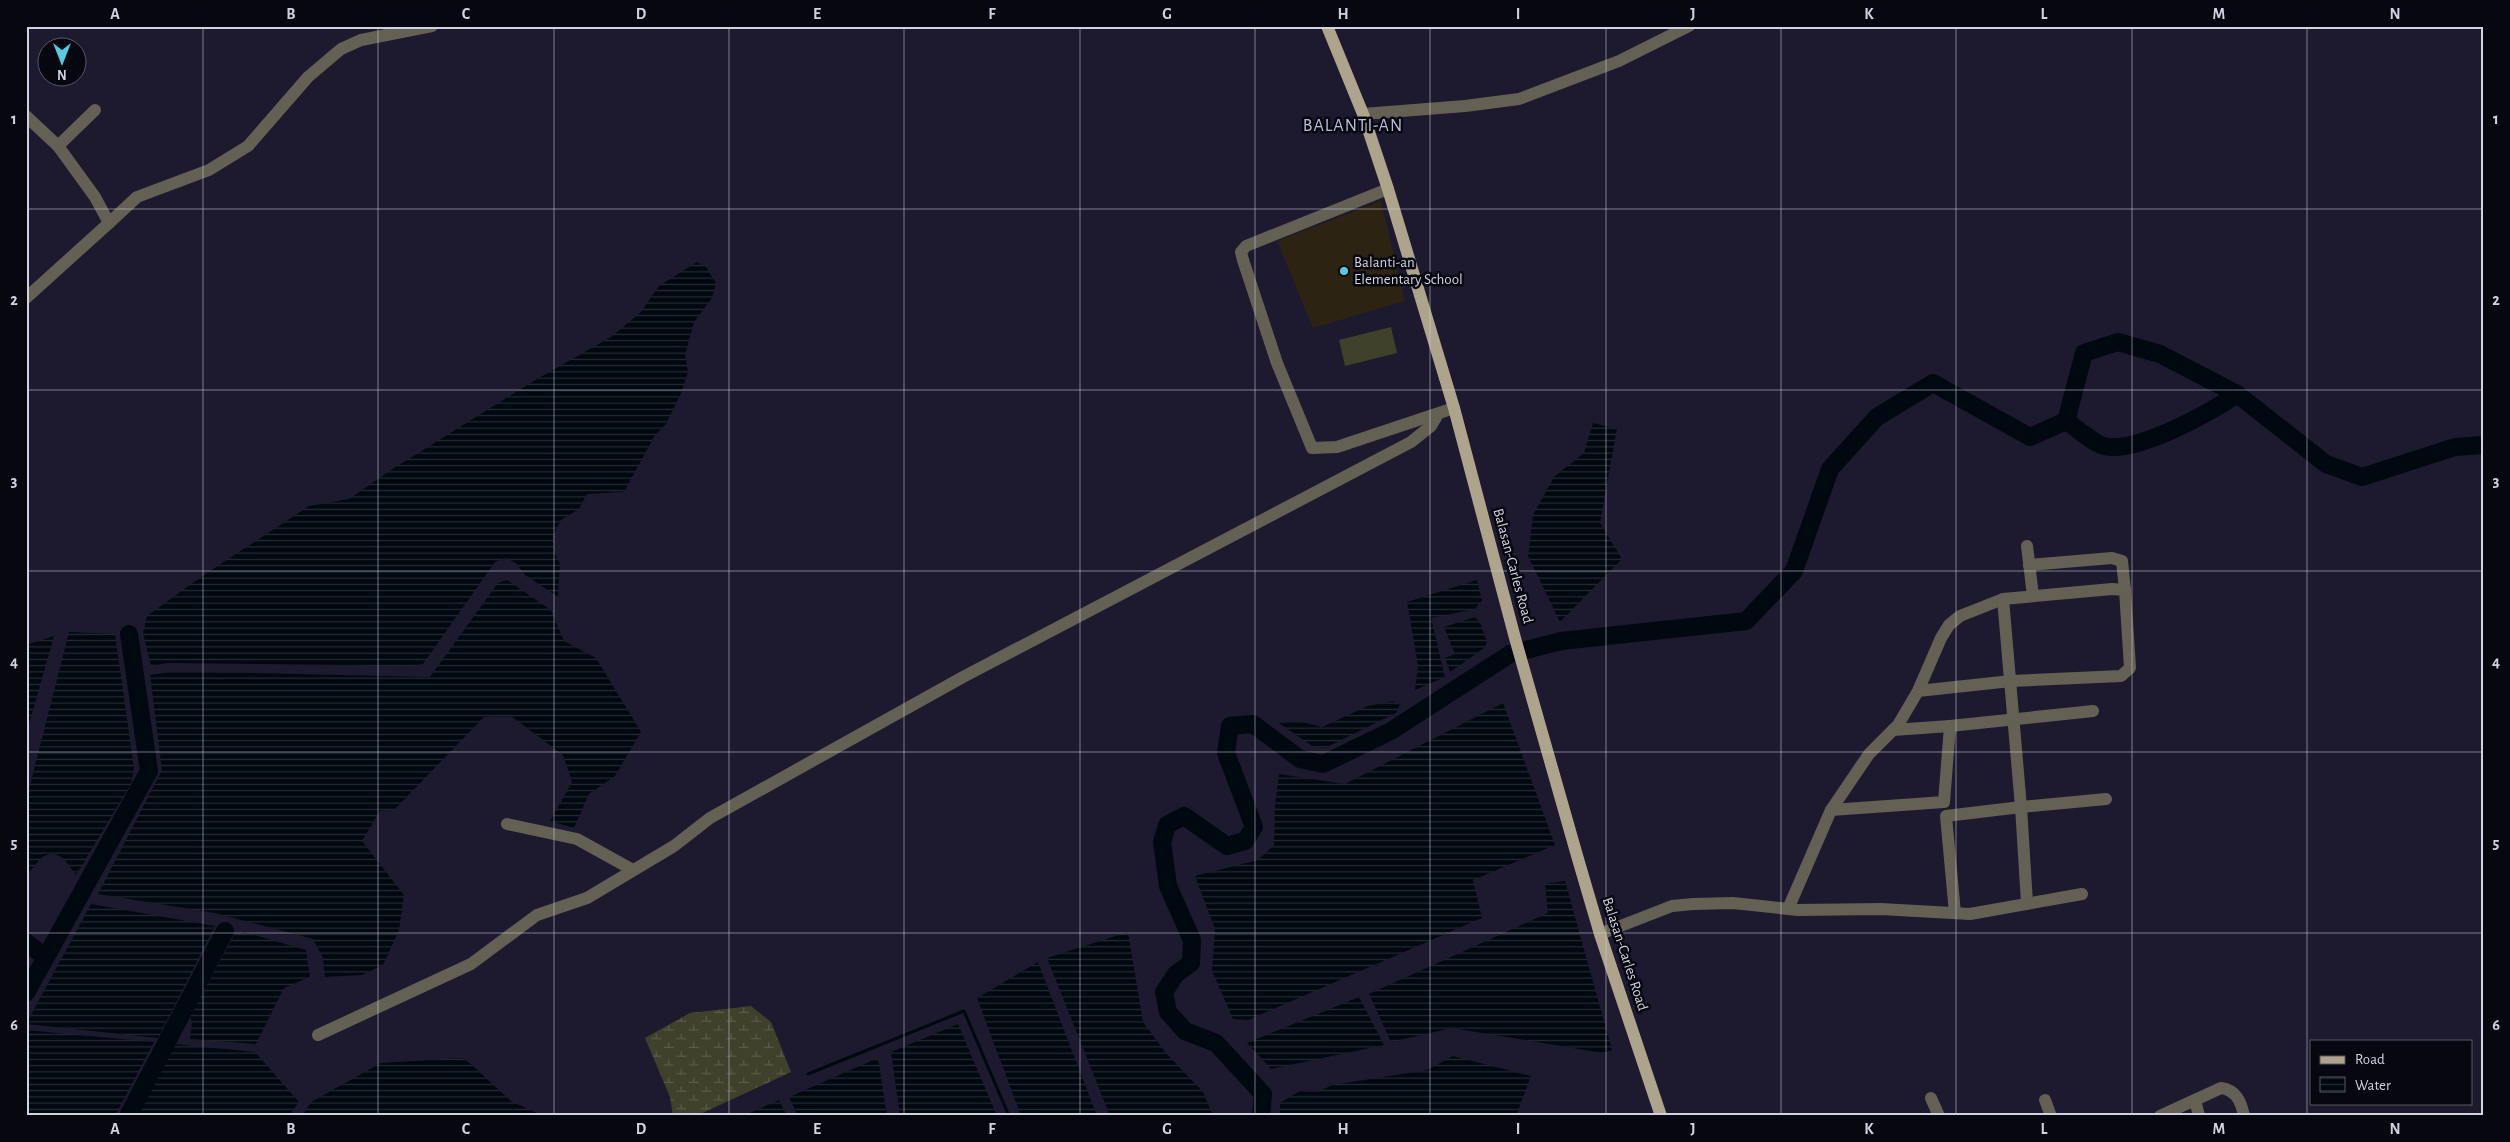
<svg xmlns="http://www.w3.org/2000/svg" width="2510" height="1142" font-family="'Alegreya Sans',sans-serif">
<defs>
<pattern id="wetland-marsh" width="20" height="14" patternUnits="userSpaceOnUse" patternTransform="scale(1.25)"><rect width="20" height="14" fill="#3f412a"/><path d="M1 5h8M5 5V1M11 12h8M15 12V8" fill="none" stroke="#5a5b49"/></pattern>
<pattern id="water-rules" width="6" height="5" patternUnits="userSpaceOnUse" patternTransform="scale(1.25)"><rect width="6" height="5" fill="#000810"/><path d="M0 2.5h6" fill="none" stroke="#242b32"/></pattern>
</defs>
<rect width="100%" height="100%" fill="#1d1a30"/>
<polygon fill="#2c2313" points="1381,201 1405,301 1313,328 1277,241"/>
<polygon fill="url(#wetland-marsh)" points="751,1006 771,1022 791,1072 696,1116 673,1116 670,1097 645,1038 690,1013"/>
<polygon fill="#3f412a" points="1391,327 1397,353 1345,366 1339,340"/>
<g fill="url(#water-rules)">
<polygon points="697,262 706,267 716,283 712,298 694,322 685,355 688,372 681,393 666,424 655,435 624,492 587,494 579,509 561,520 553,536 554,552 560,564 558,597 525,575 517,564 506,558 495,562 423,664 412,666 168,663 151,666 143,633 147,616 201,577 309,506 349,499 391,470 537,379 611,337 640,313 659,286"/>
<polygon points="1593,423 1617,429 1600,523 1622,559 1560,622 1528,556 1533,515 1554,477 1584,453"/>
<polygon points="507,580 551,610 564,641 596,658 641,732 615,776 589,794 574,828 550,821 572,782 563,755 511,716 484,717 394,810 380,811 362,841 404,895 399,930 383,965 362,975 325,977 323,958 313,939 215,913 98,894 162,770 150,675 174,671 430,677 498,583"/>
<polygon points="1477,580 1482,600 1475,609 1431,618 1445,677 1415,690 1418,665 1407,602"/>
<polygon points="1475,617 1480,622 1487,642 1484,648 1450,672 1445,658 1455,654 1444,627"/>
<polygon points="69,632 115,634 134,768 131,784 76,875 63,858 53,853 42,857 26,876 26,801"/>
<polygon points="54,636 26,735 26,645"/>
<polygon points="1393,701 1400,705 1396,713 1325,748 1312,746 1279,723 1299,721 1322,727 1368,706"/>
<polygon points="1503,703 1555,845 1473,880 1482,918 1248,1020 1233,1019 1212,971 1215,929 1195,876 1258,860 1274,845 1275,804 1279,774 1345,784"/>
<polygon points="1565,881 1612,1050 1603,1053 1452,1028 1391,1042 1369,994 1548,913 1545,884"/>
<polygon points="91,904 215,926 158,1038 26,1024"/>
<polygon points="245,932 306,950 310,977 284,988 256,1044 190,1039 192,1022 190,1016 234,935"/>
<polygon points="1128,932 1143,1022 1165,1052 1203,1092 1213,1116 1110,1116 1047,958"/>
<polygon points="1038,962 1097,1116 1021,1116 977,998"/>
<polygon points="1359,997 1384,1045 1271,1069 1247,1043"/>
<polygon points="958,1024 997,1116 900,1116 891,1052"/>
<polygon points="26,1030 154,1042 115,1116 26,1116"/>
<polygon points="174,1044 255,1052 299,1102 289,1116 136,1116"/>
<polygon points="1453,1056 1531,1076 1516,1116 1280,1116 1280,1103 1300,1091 1318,1092 1332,1085 1427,1070"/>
<polygon points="464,1058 511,1101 543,1116 302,1116 311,1102 381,1063"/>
<polygon points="878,1058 887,1116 798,1116 789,1097"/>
<polygon points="779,1100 787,1116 743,1116"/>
</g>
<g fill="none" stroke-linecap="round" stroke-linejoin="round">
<polyline stroke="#000810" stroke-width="3" points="808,1074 964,1011 1009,1116"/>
<g stroke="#000810" stroke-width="18">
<path d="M2066 421C2077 428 2089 440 2101 445 2131 457 2212 412 2237 394"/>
<polyline points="26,942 45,957"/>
<polyline points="26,993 149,771 129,634"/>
<polyline points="128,1116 225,931"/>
<polyline points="1261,1116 1263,1094 1216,1043 1185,1031 1168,1012 1164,992 1176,974 1191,963 1192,940 1168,886 1162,842 1167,825 1184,816 1227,846 1245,841 1254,827 1226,753 1230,726 1253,724 1300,759 1323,764 1391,731 1510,654 1561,641 1746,621 1794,571 1830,469 1877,417 1933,383 2030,437 2066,421 2084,353 2118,342 2160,354 2237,394 2326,464 2362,477 2455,447 2484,445"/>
</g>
<g stroke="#656054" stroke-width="12">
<polyline points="1363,114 1465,106 1519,99 1619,61 1689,26"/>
<polyline points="26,116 58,146 95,197 109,223 26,298"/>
<polyline points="58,146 95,110"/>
<polyline points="1388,189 1246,246 1241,252 1243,260 1277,363 1312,448 1337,447 1454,408"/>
<polyline points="109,223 137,197 209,170 248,146 308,77 341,49 361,40 432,26"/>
<polyline points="2027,546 2033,596"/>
<polyline points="2029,565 2112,558 2122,561 2125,590"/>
<polyline points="1950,726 2093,711"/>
<polyline points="1831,810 1944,802 1950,726 1893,730"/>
<polyline points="507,824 577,839 633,870"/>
<polyline points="2027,903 2021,807 2106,799"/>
<polyline points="1788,909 1831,810 1869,754 1898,725 1918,691 1941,638 1949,625 1960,616 2003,599 2112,589 2125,590 2130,668 2121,676 2011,681 1918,691"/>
<polyline points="1955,913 1946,816 2021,807 2003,599"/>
<polyline points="1600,934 1672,906 1693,904 1733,903 1798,910 1881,909 1970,914 2082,894"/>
<polyline points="318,1035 471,964 537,915 587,898 674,846 710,818 963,677 1411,442 1431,426 1438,414"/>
<polyline points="1931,1098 1939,1116"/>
<polyline points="2045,1100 2051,1116"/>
<polyline points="2195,1100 2199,1116"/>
<path d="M2160 1116 2221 1088C2236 1090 2241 1101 2244 1116"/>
</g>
<polyline stroke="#aea48b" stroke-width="12" points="1327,26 1363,114 1388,189 1454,408 1515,638 1578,859 1600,934 1661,1116"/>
</g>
<path fill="none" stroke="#d2d1e0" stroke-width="1" stroke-opacity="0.55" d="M203 26V1116M378 26V1116M554 26V1116M729 26V1116M904 26V1116M1080 26V1116M1255 26V1116M1430 26V1116M1606 26V1116M1781 26V1116M1956 26V1116M2132 26V1116M2307 26V1116M26 209H2484M26 390H2484M26 571H2484M26 752H2484M26 933H2484"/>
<circle fill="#55cae0" stroke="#070710" stroke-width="2" cx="1344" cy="271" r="5"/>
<g text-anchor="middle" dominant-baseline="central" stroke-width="5" stroke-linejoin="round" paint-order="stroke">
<g font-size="15" fill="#d2d1e0" stroke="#070710" text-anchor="start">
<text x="1354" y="262">Balanti-an<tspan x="1354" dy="17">Elementary School</tspan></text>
</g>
<g font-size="15" fill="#d2d1e0" stroke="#070710">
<text transform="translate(1513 566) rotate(75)">Balasan-Carles Road</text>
<text transform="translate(1625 954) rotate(72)">Balasan-Carles Road</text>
</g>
<g font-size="18" letter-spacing="1" fill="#bfbddc" stroke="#070710">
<text x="1353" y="126">BALANTI-AN</text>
</g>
</g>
<rect width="2510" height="1142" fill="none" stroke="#070710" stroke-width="55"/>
<rect x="2310" y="1040" width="162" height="65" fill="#070710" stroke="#585863"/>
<rect x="2320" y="1056" width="25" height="8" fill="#aea48b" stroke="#585863"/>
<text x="2355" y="1064" font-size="15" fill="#d2d1e0">Road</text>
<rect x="2320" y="1077" width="25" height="15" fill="url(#water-rules)" stroke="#585863"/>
<text x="2355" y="1090" font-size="15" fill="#d2d1e0">Water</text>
<g transform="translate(62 62) rotate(180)"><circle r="24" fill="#070710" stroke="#585863"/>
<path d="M0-4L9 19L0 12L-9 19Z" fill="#55cae0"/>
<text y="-8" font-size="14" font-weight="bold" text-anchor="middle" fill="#d2d1e0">N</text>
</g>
<rect x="28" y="28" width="2454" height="1086" fill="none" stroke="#d2d1e0" stroke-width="2"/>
<g font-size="16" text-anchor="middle" font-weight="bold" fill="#d2d1e0">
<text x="115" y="19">A</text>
<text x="291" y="19">B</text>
<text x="466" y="19">C</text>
<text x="641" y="19">D</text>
<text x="817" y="19">E</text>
<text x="992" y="19">F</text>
<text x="1167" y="19">G</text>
<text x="1343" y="19">H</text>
<text x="1518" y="19">I</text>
<text x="1693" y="19">J</text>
<text x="1869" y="19">K</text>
<text x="2044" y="19">L</text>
<text x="2219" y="19">M</text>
<text x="2395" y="19">N</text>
<text x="14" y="124">1</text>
<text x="2496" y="124">1</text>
<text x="14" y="305">2</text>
<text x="2496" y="305">2</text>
<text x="14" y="486">3</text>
<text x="2496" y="486">3</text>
<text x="14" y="667">4</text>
<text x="2496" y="667">4</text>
<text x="14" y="848">5</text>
<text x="2496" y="848">5</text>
<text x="14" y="1030">6</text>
<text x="2496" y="1030">6</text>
<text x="115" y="1134">A</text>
<text x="291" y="1134">B</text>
<text x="466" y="1134">C</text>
<text x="641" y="1134">D</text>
<text x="817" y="1134">E</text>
<text x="992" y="1134">F</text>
<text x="1167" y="1134">G</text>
<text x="1343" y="1134">H</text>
<text x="1518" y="1134">I</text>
<text x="1693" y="1134">J</text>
<text x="1869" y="1134">K</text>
<text x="2044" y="1134">L</text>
<text x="2219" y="1134">M</text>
<text x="2395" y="1134">N</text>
</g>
</svg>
